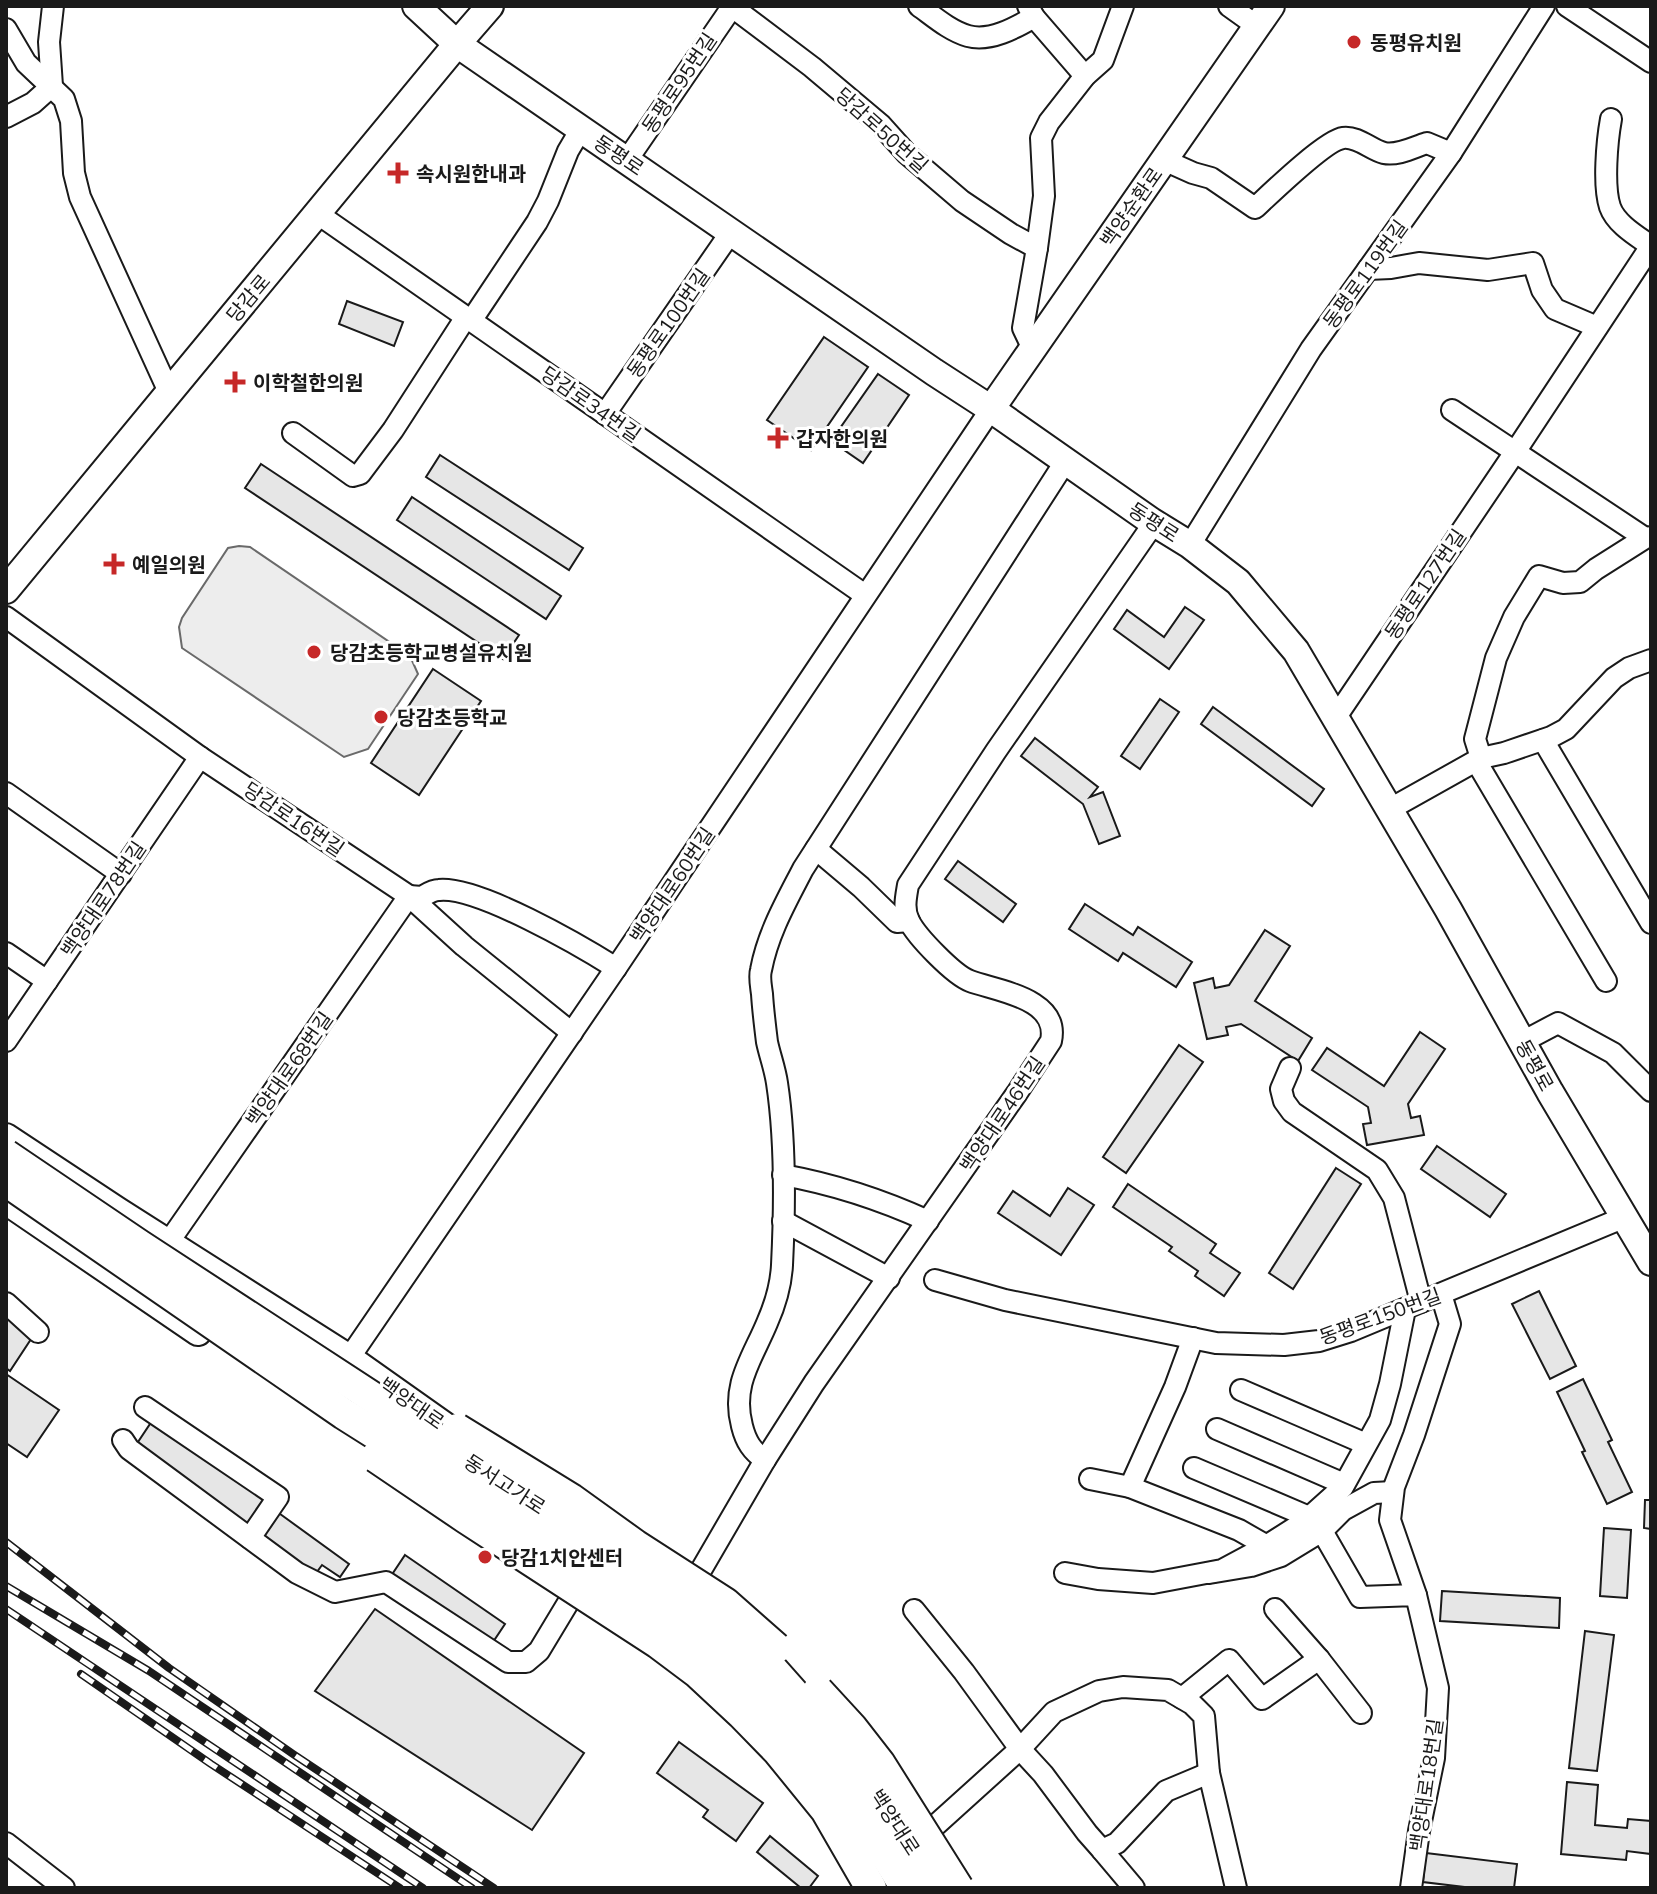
<svg xmlns="http://www.w3.org/2000/svg" width="1657" height="1894" font-family="Mulish,'Noto Sans KR',sans-serif">
<rect width="100%" height="100%" fill="#fff"/>
<polygon fill="#ededed" stroke="#6a6a6a" stroke-width="2" points="239,546 250,547 410,656 418,674 368,749 344,757 182,648 179,627 182,618 228,548"/>
<g fill="#e6e6e6" stroke="#1a1a1a" stroke-width="2">
<polygon points="347,301 403,322 394,346 339,324"/>
<polygon points="824,337 868,367 811,450 767,420"/>
<polygon points="878,374 909,395 863,463 831,441"/>
<polygon points="440,455 583,548 569,570 426,477"/>
<polygon points="261,464 519,635 503,659 245,488"/>
<polygon points="412,497 561,596 546,619 397,520"/>
<polygon points="1185,607 1204,620 1169,669 1114,629 1127,610 1164,637"/>
<polygon points="433,669 481,701 419,795 371,763"/>
<polygon points="1160,699 1179,712 1140,769 1121,756"/>
<polygon points="1213,707 1324,789 1312,806 1201,724"/>
<polygon points="1035,738 1098,787 1090,797 1103,792 1120,836 1099,844 1083,804 1021,756"/>
<polygon points="958,861 1016,904 1003,922 945,879"/>
<polygon points="1085,904 1133,935 1138,927 1192,962 1176,987 1123,953 1118,961 1069,929"/>
<polygon points="1265,930 1290,946 1255,1001 1312,1038 1298,1061 1241,1024 1226,1027 1228,1035 1207,1039 1194,983 1213,978 1215,988 1229,985"/>
<polygon points="1420,1032 1445,1049 1408,1104 1411,1118 1420,1116 1424,1135 1367,1145 1363,1124 1371,1123 1368,1107 1312,1070 1327,1048 1384,1086"/>
<polygon points="1179,1045 1203,1062 1126,1173 1103,1157"/>
<polygon points="1437,1146 1506,1194 1490,1217 1421,1169"/>
<polygon points="1336,1168 1361,1184 1293,1289 1269,1273"/>
<polygon points="1128,1184 1216,1244 1210,1253 1240,1273 1224,1296 1195,1276 1198,1271 1169,1251 1172,1247 1113,1207"/>
<polygon points="1068,1188 1094,1205 1061,1255 998,1213 1013,1191 1050,1216"/>
<polygon points="1539,1291 1576,1366 1550,1379 1512,1304"/>
<polygon points="6,1314 35,1333 10,1371 6,1368"/>
<polygon points="6,1374 59,1410 27,1457 6,1443"/>
<polygon points="1583,1379 1612,1440 1608,1442 1632,1492 1607,1504 1582,1452 1585,1451 1557,1392"/>
<polygon points="152,1421 266,1499 247,1528 132,1451"/>
<polygon points="1645,1500 1651,1500 1651,1529 1644,1528"/>
<polygon points="276,1511 349,1564 340,1577 322,1565 314,1576 258,1535"/>
<polygon points="1604,1528 1631,1530 1627,1598 1600,1596"/>
<polygon points="405,1555 505,1624 491,1645 391,1576"/>
<polygon points="1442,1591 1560,1598 1559,1628 1440,1621"/>
<polygon points="375,1609 584,1753 532,1830 315,1691"/>
<polygon points="1585,1631 1614,1635 1597,1771 1569,1768"/>
<polygon points="679,1742 763,1803 736,1841 703,1817 708,1810 657,1773"/>
<polygon points="1567,1782 1598,1785 1595,1825 1627,1828 1628,1819 1651,1821 1651,1854 1627,1851 1626,1860 1561,1854"/>
<polygon points="770,1836 818,1876 809,1888 801,1888 757,1852"/>
<polygon points="1426,1853 1517,1864 1514,1888 1473,1888 1423,1882"/>
</g>
<g fill="none" stroke-linecap="round" stroke-linejoin="round">
<g stroke="#1a1a1a" stroke-width="24">
<g id="minor">
<polyline points="731,6 812,67 881,125 907,154 962,201 1011,234 1037,248"/>
<path d="M919 6C933 16 950 31 968 36 990 42 1015 28 1034 17"/>
<polyline points="1028,6 1034,17 1085,76"/>
<polyline points="1229,6 1257,26"/>
<polyline points="1567,6 1651,62"/>
<polyline points="6,29 26,63 64,99 71,121 74,173 80,197 169,392"/>
<polyline points="6,117 33,103 52,86 49,42 53,6"/>
<path d="M1611 119C1607 141 1603 186 1610 207 1616 224 1637 236 1651 246"/>
<polyline points="627,160 732,7"/>
<path d="M1164 160 1193 173 1211 178 1255 208C1270 194 1326 140 1343 138 1358 136 1371 150 1384 153 1398 156 1414 147 1427 143L1451 153"/>
<polyline points="318,214 865,595"/>
<polyline points="1368,269 1391,268 1419,263 1488,270 1533,263 1542,290 1555,309 1597,327"/>
<polyline points="471,321 537,222 548,201 568,151 581,129"/>
<polyline points="1032,347 1023,328 1037,248 1044,196 1041,138 1049,122 1085,76 1103,60 1123,6"/>
<polyline points="1452,410 1645,538"/>
<polyline points="605,414 731,232"/>
<polyline points="293,433 353,476 360,474 393,430 466,317"/>
<polyline points="1190,545 1311,349 1451,153 1544,6"/>
<polyline points="6,617 200,757 409,896 464,946 572,1033"/>
<polyline points="1336,717 1515,452 1651,246"/>
<polyline points="1543,740 1651,923"/>
<polyline points="1481,758 1475,739 1496,658 1514,617 1539,576 1563,583 1580,582 1596,569 1645,538 1651,537"/>
<polyline points="1476,761 1606,981"/>
<polyline points="6,793 121,874"/>
<polyline points="1390,809 1481,758 1504,753 1551,737 1566,729 1614,678 1629,668 1651,660"/>
<polyline points="816,849 861,887 897,922 909,921"/>
<polyline points="6,953 47,981"/>
<polyline points="6,1041 200,757"/>
<polyline points="1522,1042 1558,1023 1613,1053 1651,1091"/>
<polyline points="1290,1068 1281,1089 1284,1101 1292,1112 1377,1170 1394,1198 1421,1302"/>
<path d="M783 1175C833 1184 882 1200 928 1221"/>
<polyline points="783,1221 889,1278"/>
<path d="M168 1243 409 896 422 897C427 894 432 890 439 890 478 886 581 946 616 968"/>
<polyline points="935,1280 1005,1300 1216,1343 1284,1345 1319,1341 1351,1331 1625,1217"/>
<polyline points="6,1303 38,1332"/>
<polyline points="341,1370 616,968 991,409"/>
<polyline points="1241,1390 1366,1444"/>
<polyline points="145,1407 278,1497 250,1538"/>
<polyline points="1217,1429 1344,1484"/>
<polyline points="123,1440 129,1449 297,1573 335,1592 386,1582 508,1662 526,1662 539,1651 580,1583"/>
<path d="M765 1460C752 1451 746 1442 742 1426 731 1385 752 1359 767 1323 775 1305 781 1285 782 1265 785 1205 786 1142 777 1083 775 1069 770 1056 767 1042 765 1026 763 1010 762 994 761 986 759 977 761 970 768 933 786 902 803 869L1065 462"/>
<polyline points="1194,1468 1309,1517"/>
<polyline points="1090,1479 1130,1487 1239,1530 1267,1546"/>
<polyline points="1130,1487 1175,1387 1193,1338"/>
<polyline points="1322,1531 1343,1510 1374,1493 1393,1492"/>
<polyline points="1065,1573 1098,1579 1153,1583 1222,1570 1263,1548 1304,1522 1343,1487 1380,1420 1390,1384 1405,1309"/>
<polyline points="1209,1573 1251,1566 1281,1556 1322,1531 1360,1597 1416,1595 1438,1688 1434,1758 1419,1831 1411,1888"/>
<path d="M690 1589 765 1460 814 1383 1017 1093 1051 1041C1060 998 997 991 970 981 954 975 917 937 909 921 903 909 906 897 908 885L996 751 1154 523"/>
<polyline points="1416,1595 1390,1520 1394,1487 1414,1435 1450,1324 1441,1294"/>
<polyline points="914,1610 964,1672 1020,1749 1043,1774 1087,1833 1102,1850 1117,1843 1166,1791 1209,1773"/>
<polyline points="1319,1659 1361,1713"/>
<polyline points="1182,1698 1229,1660 1262,1699 1319,1659 1275,1609"/>
<polyline points="917,1842 1020,1749 1054,1712 1099,1691 1123,1687 1168,1690 1192,1704 1204,1716 1209,1773 1236,1888"/>
<polyline points="6,1843 64,1888"/>
<polyline points="1102,1850 1134,1888"/>
</g>
</g>
<g stroke="#1a1a1a" stroke-width="30">
<g id="major">
<polyline points="416,6 457,44 934,372 991,409 1151,521 1190,545 1238,582 1296,651 1448,909 1550,1092 1651,1262"/>
<polyline points="991,409 1271,6"/>
<polyline points="6,590 457,44 490,6"/>
<polyline points="6,1137 118,1211 349,1358 472,1445"/>
<polyline points="6,1201 198,1332"/>
</g>
</g>
<use href="#minor" stroke="#fff" stroke-width="20"/>
<use href="#major" stroke="#fff" stroke-width="26"/>
<g stroke="#1a1a1a" stroke-width="8">
<g id="rail">
<polyline points="6,1542 169,1668 293,1754 494,1888"/>
<polyline points="6,1586 149,1671 472,1888"/>
<polyline points="6,1609 423,1888"/>
<polyline points="81,1674 211,1764 400,1888"/>
</g>
</g>
<use href="#rail" stroke="#fff" stroke-width="5" stroke-dasharray="15" stroke-linecap="butt"/>
<g stroke="#1a1a1a" stroke-width="34" stroke-linecap="butt">
<g id="highway-bridge">
<polyline points="6,1155 139,1245 654,1581 708,1619 771,1668 826,1730 860,1772 926,1871 934,1888"/>
<polyline points="6,1181 344,1414 648,1606 699,1642 755,1689 799,1734 842,1785 906,1888"/>
<polyline points="457,1429 571,1499 635,1545 725,1603 776,1648"/>
<polyline points="376,1457 466,1518 658,1643 698,1673 742,1714 778,1751 826,1810 871,1888"/>
<polyline points="818,1691 852,1728 880,1764 958,1888"/>
</g>
</g>
<use href="#highway-bridge" stroke="#fff" stroke-width="30"/>
</g>
<g fill="#c62828" stroke="#fff" stroke-width="3">
<circle cx="1354" cy="42" r="8"/>
<path d="M394 161h8v8h8v8h-8v8h-8v-8h-8v-8h8z"/>
<path d="M231 370h8v8h8v8h-8v8h-8v-8h-8v-8h8z"/>
<path d="M774 426h8v8h8v8h-8v8h-8v-8h-8v-8h8z"/>
<path d="M110 552h8v8h8v8h-8v8h-8v-8h-8v-8h8z"/>
<circle cx="314" cy="652" r="8"/>
<circle cx="381" cy="717" r="8"/>
<circle cx="485" cy="1557" r="8"/>
</g>
<g text-anchor="middle" dominant-baseline="central" stroke-width="6" stroke-linejoin="round" paint-order="stroke">
<g font-size="20" font-weight="bold" fill="#1a1a1a" stroke="#fff" text-anchor="start">
<text x="1370" y="42">동평유치원</text>
<text x="416" y="173">속시원한내과</text>
<text x="253" y="382">이학철한의원</text>
<text x="796" y="438">갑자한의원</text>
<text x="132" y="564">예일의원</text>
<text x="330" y="652">당감초등학교병설유치원</text>
<text x="397" y="717">당감초등학교</text>
<text x="501" y="1557">당감1치안센터</text>
</g>
<g font-size="20" fill="#1a1a1a" stroke="#fff">
<text transform="translate(679 83) rotate(-56)">동평로95번길</text>
<text transform="translate(882 130) rotate(42)">당감로50번길</text>
<text transform="translate(619 155) rotate(34)">동평로</text>
<text transform="translate(1131 207) rotate(-55)">백양순환로</text>
<text transform="translate(1365 274) rotate(-54)">동평로119번길</text>
<text transform="translate(248 298) rotate(-50)">당감로</text>
<text transform="translate(668 323) rotate(-55)">동평로100번길</text>
<text transform="translate(591 404) rotate(35)">당감로34번길</text>
<text transform="translate(1154 522) rotate(33)">동평로</text>
<text transform="translate(1425 584) rotate(-56)">동평로127번길</text>
<text transform="translate(294 819) rotate(34)">당감로16번길</text>
<text transform="translate(672 885) rotate(-56)">백양대로60번길</text>
<text transform="translate(103 899) rotate(-56)">백양대로78번길</text>
<text transform="translate(1535 1065) rotate(61)">동평로</text>
<text transform="translate(289 1069) rotate(-55)">백양대로68번길</text>
<text transform="translate(1002 1114) rotate(-56)">백양대로46번길</text>
<text transform="translate(1380 1316) rotate(-20)">동평로150번길</text>
<text transform="translate(412 1403) rotate(35)">백양대로</text>
<text transform="translate(505 1484) rotate(33)">동서고가로</text>
<text transform="translate(1426 1785) rotate(-82)">백양대로18번길</text>
<text transform="translate(895 1822) rotate(57)">백양대로</text>
</g>
</g>
<rect width="1657" height="1894" fill="none" stroke="#1a1a1a" stroke-width="16"/>
</svg>
